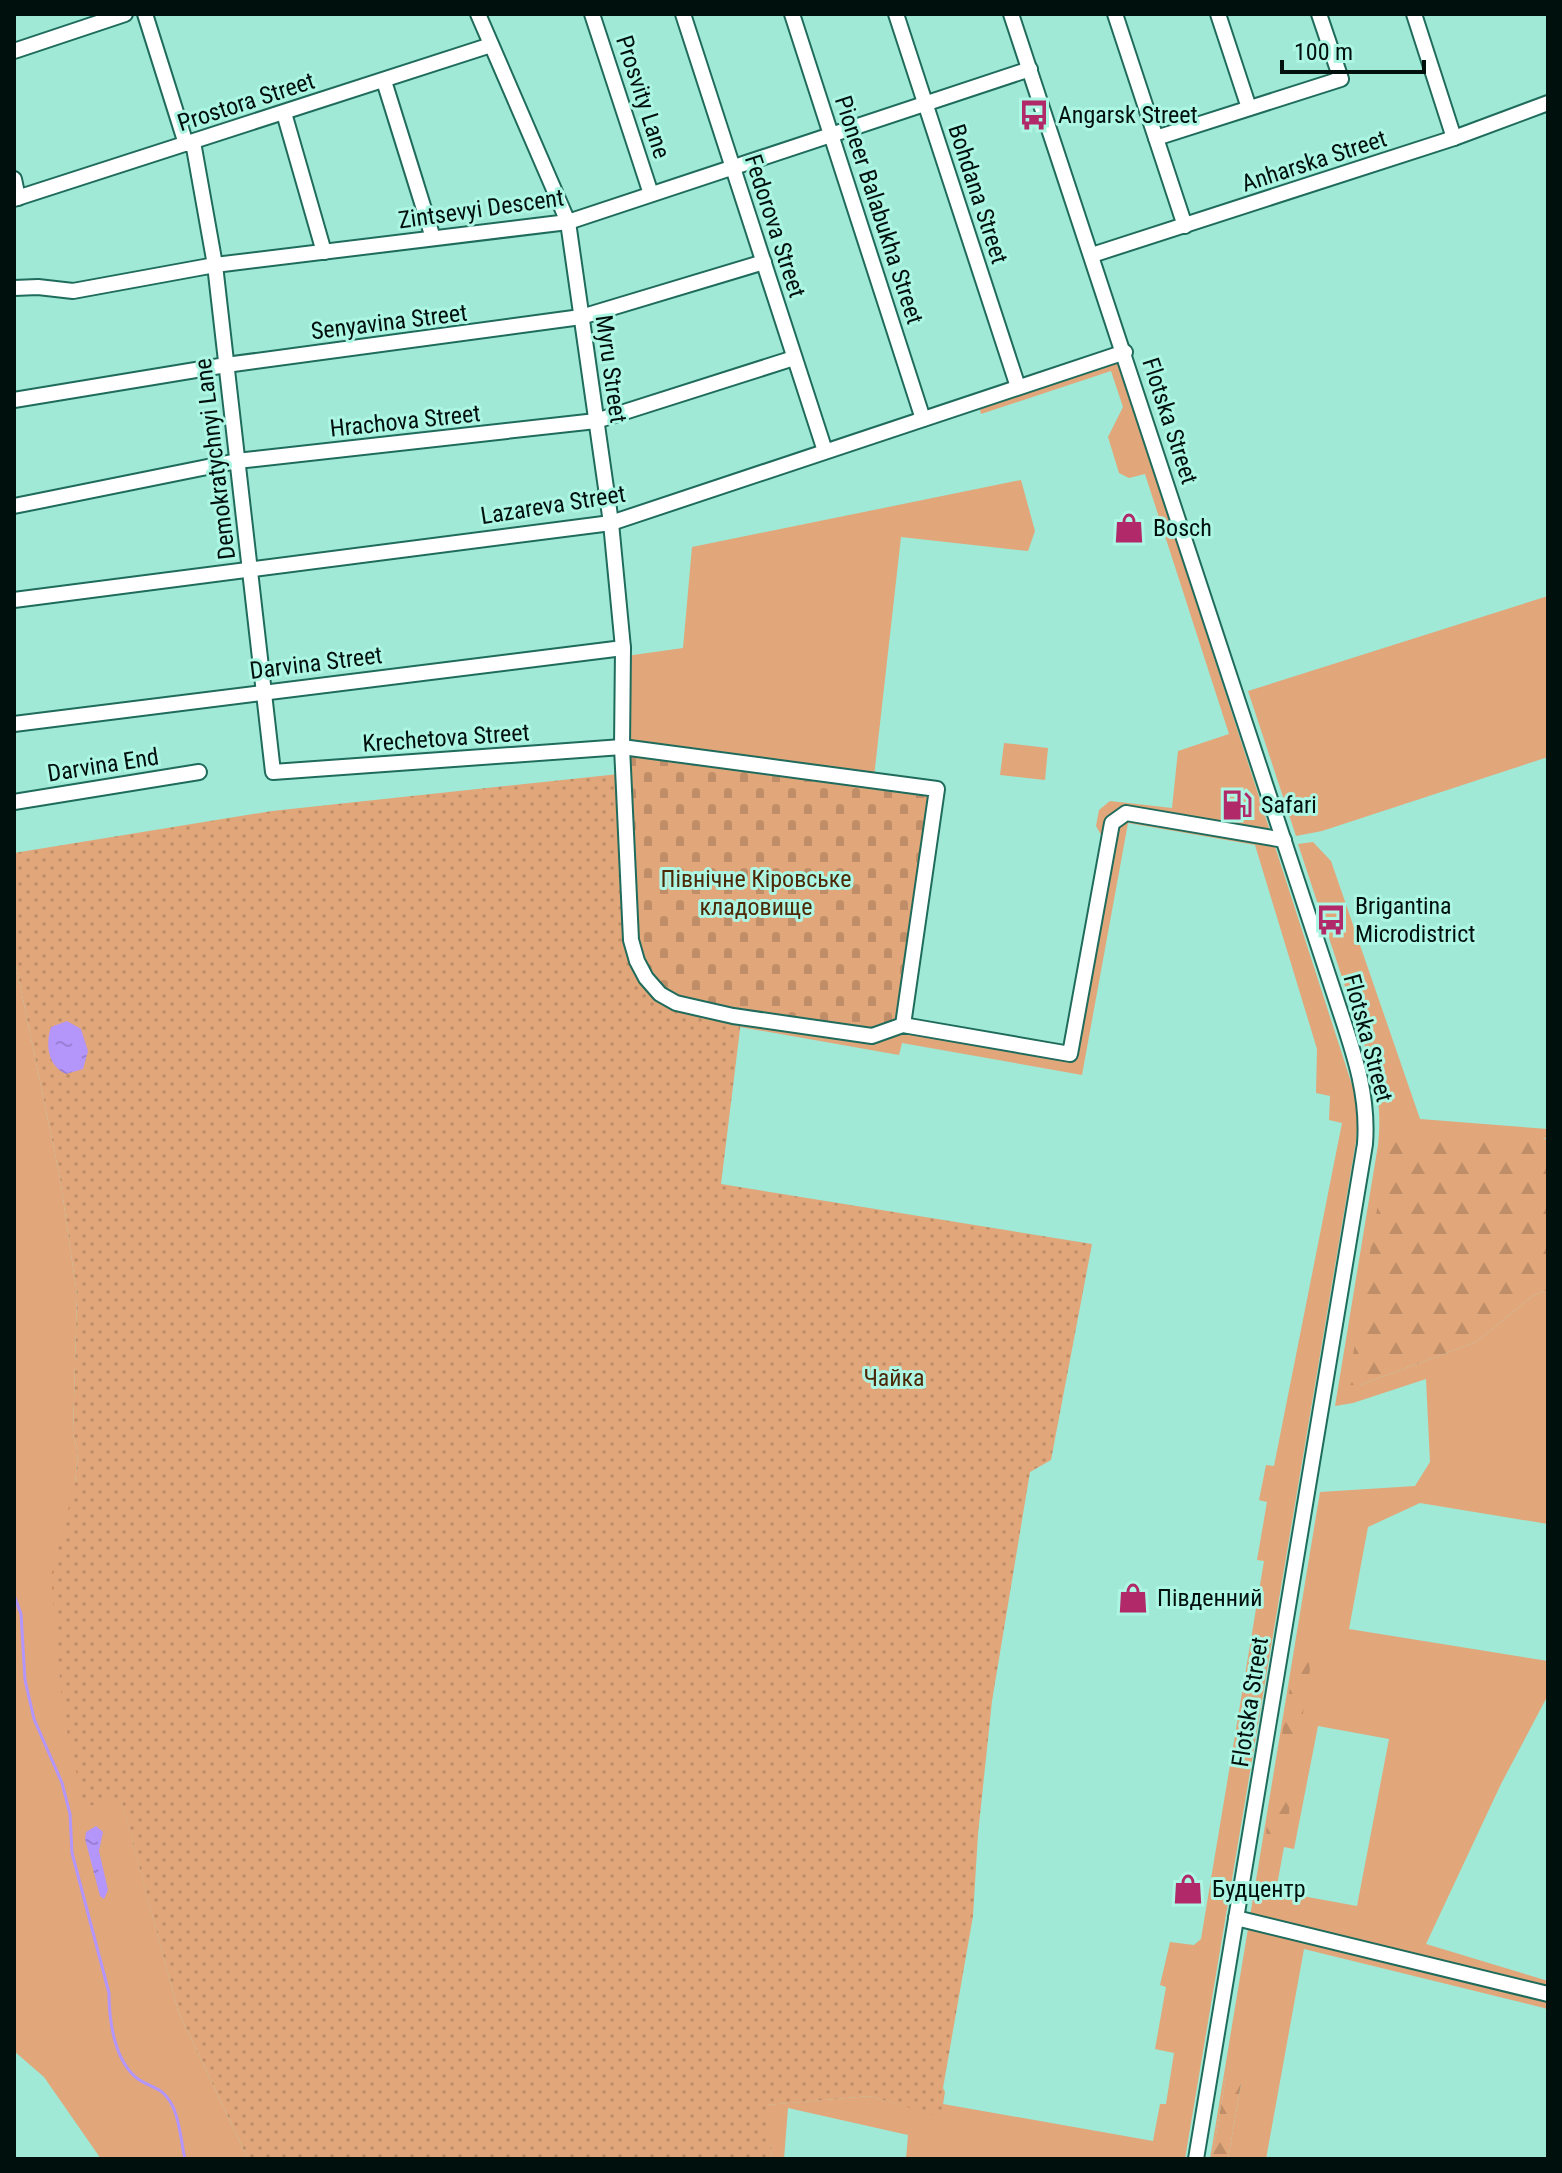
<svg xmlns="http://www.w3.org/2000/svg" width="1562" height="2173" font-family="'Roboto Condensed',sans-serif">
<defs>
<pattern id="forest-firs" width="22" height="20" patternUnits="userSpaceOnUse" patternTransform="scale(2)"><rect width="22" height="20" fill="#e1a67a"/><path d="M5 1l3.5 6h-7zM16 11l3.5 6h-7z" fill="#bf8e68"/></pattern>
<pattern id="cemetery-stones" width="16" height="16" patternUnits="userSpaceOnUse" patternTransform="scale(2)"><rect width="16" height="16" fill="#e1a67a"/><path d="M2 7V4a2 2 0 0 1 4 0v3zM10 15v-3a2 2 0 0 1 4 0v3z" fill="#bf8e68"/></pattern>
<pattern id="garden-dots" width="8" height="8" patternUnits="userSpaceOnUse" patternTransform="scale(2)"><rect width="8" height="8" fill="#e1a67a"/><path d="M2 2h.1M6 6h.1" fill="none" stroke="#bf8e68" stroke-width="1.8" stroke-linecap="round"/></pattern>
<pattern id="water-ripples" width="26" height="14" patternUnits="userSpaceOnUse" patternTransform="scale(2)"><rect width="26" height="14" fill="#b495fa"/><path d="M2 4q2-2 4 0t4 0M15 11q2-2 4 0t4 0" fill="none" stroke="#997fd5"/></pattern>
</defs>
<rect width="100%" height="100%" fill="#a0e9d6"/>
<g fill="#e1a67a" fill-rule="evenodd">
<polygon points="1118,360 1353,1088 1358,1117 1356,1141 1185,2159 906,2159 908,2135 788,2108 784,2159 772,2159 766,2105 870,2096 940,2116 943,2104 1153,2141 1160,2104 1166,2104 1174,2053 1155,2049 1166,1987 1160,1985 1170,1942 1194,1945 1201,1939 1264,1561 1257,1560 1267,1502 1259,1500 1266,1465 1274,1466 1342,1123 1329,1120 1330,1096 1316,1093 1317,1049 1255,845 1128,823 1082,1075 902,1043 899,1055 740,1027 741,1021 908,1030 1066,1048 1104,840 1096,826 1099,810 1110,801 1172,808 1178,751 1229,734 1145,474 1129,478 1119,473 1108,437 1123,407 1111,371 981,414 979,406"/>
<polygon points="1021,480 1035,531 1028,551 901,537 874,777 626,745 626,656 683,648 692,547"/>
<polygon points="1548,596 1548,757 1322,831 1296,836 1248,691"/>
<polygon points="1004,743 1048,748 1045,780 1000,775"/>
<path d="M1313 842 1331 861 1420 1119 1548 1129V1139L1544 1138 1348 1384 1360 1385 1476 1342 1534 1295 1548 1290V1524L1420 1503 1368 1527 1349 1629 1548 1661V1695L1501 1784 1426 1944 1548 1981V2009L1304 1949 1266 2159H1228L1241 2084 1226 2076 1212 2159H1210L1320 1492 1415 1486 1430 1462 1426 1379 1353 1403 1335 1406 1378 1145C1381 1117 1379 1093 1371 1065L1298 844ZM1318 1726 1389 1739 1357 1906 1302 1896 1301 1901 1275 1896 1284 1847 1294 1849Z"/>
<polygon points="14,956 60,1178 77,1295 73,1434 78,1454 75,1483 121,1798 178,2011 248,2159 101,2159 44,2077 14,2051"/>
</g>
<g fill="url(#forest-firs)">
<polygon points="1401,1136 1548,1139 1548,1290 1534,1295 1476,1342 1360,1385 1348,1385 1387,1149"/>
<polygon points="1299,1653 1308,1656 1310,1670 1296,1756 1294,1761 1284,1763 1279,1752 1295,1658"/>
<path d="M1276 1787 1287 1789C1292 1804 1290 1844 1270 1843L1266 1832 1273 1791Z"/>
<polygon points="1230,2072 1241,2075 1241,2084 1228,2159 1212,2159 1226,2076"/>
</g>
<polygon fill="url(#cemetery-stones)" points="626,752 931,794 897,1020 868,1031 734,1012 677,1000 649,976 635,939"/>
<polygon fill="url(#garden-dots)" points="619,774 626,928 657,997 741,1021 721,1184 1092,1244 1051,1460 1030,1472 992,1701 978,1834 973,1916 943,2088 945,2092 941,2117 870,2096 767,2105 772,2159 248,2159 178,2011 121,1799 84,1807 63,1713 51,1576 75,1483 78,1454 73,1434 77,1295 60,1178 14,956 14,853 272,811"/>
<g fill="url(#water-ripples)">
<path d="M67 1021 81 1029 88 1051 83 1069 66 1074C48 1066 45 1045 51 1027Z"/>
<polygon points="96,1826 103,1832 99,1851 108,1890 104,1899 100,1896 85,1839 86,1832"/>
</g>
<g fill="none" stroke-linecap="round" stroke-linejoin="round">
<path stroke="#b495fa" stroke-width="3" d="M14 1595 21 1614 25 1680 34 1719 62 1783 70 1814 72 1853 109 1993C109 2020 114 2061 138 2079 151 2088 162 2086 172 2105 180 2119 181 2143 185 2159"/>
<g stroke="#1f6b5c" stroke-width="18">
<g id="minor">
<polyline points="145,14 186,144"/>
<polyline points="478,14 568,222 611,523 623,648 622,747 631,940 637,961 646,978 660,994 676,1003 733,1016 872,1036 903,1025 1070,1054 1112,823 1126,813 1284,840"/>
<polyline points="592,14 651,194"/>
<polyline points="683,14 825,451"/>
<polyline points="792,14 923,419"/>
<polyline points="896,14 1018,387"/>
<path d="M1011 14 1336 999C1352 1048 1369 1092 1365 1144L1196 2159"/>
<polyline points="1115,14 1185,226"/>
<polyline points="1218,14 1249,108"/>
<polyline points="1414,14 1454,138"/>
<polyline points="14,51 125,14"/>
<polyline points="384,81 433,238"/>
<polyline points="284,113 324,252"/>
<polyline points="1156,138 1341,79 1319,14"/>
<polyline points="193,142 215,265 273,772 622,747 937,789 903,1025"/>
<polyline points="14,179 18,198"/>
<polyline points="14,199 491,45"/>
<polyline points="1092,255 1454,138 1548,103"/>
<polyline points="14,288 38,287 73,291 215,265 568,222 1030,69"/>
<polyline points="14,400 226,365 581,317 764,262"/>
<polyline points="14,506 237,461 596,421 794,358"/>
<polyline points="14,600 611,523 1125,352"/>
<polyline points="14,724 623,648"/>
<polyline points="14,802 199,772"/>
<polyline points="1236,1918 1548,1994"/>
</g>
</g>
<use href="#minor" stroke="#fff" stroke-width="14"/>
</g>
<defs>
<g id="bus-bare" transform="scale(2.4)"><path d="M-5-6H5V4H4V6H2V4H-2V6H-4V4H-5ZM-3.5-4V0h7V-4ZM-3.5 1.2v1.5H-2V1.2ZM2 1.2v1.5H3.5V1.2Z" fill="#b2296a" stroke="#adf6e3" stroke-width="2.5" paint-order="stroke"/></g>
<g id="shop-bare" transform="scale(2.4)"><path d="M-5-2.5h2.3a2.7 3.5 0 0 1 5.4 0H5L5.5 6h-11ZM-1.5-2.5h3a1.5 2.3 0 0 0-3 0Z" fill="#b2296a" stroke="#adf6e3" stroke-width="2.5" paint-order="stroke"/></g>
<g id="fuel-bare" transform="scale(2.4)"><path d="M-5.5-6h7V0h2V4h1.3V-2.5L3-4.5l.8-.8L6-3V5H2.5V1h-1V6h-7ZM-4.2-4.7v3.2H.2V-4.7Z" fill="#b2296a" stroke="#adf6e3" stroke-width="2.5" paint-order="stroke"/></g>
</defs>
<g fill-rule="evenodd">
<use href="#bus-bare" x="1034" y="115"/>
<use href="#shop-bare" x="1129" y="528"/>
<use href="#fuel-bare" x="1237" y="805"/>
<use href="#bus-bare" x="1331" y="920"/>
<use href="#shop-bare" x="1133" y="1598"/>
<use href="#shop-bare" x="1188" y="1889"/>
</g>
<g text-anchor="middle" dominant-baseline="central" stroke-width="6" stroke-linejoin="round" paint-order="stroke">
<g font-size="24" fill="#00100c" stroke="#adf6e3">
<text transform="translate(643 97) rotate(72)">Prosvity Lane</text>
<text transform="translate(246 102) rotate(-18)">Prostora Street</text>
<text transform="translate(1314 161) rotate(-18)">Anharska Street</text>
<text transform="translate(978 194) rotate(72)">Bohdana Street</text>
<text transform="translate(481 209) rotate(-8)">Zintsevyi Descent</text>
<text transform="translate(879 210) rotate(72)">Pioneer Balabukha Street</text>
<text transform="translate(775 226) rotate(72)">Fedorova Street</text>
<text transform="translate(389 322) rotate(-7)">Senyavina Street</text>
<text transform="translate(611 369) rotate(82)">Myru Street</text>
<text transform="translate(405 421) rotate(-6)">Hrachova Street</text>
<text transform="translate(1170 421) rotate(72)">Flotska Street</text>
<text transform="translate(215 459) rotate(-97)">Demokratychnyi Lane</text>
<text transform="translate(553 505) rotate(-9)">Lazareva Street</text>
<text transform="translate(316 663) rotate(-7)">Darvina Street</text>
<text transform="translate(446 738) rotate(-4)">Krechetova Street</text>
<text transform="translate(103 765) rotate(-9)">Darvina End</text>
<text transform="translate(1368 1038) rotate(75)">Flotska Street</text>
<text transform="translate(1250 1702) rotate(-81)">Flotska Street</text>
</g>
<g font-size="24" fill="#00100c" stroke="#adf6e3" text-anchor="start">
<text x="1058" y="115">Angarsk Street</text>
<text x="1153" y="528">Bosch</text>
<text x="1261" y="805">Safari</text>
<text x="1355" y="906">Brigantina<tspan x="1355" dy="28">Microdistrict</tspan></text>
<text x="1157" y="1598">Південний</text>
<text x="1212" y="1889">Будцентр</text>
</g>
<g font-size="24" fill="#4c2807" stroke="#adf6e3">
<text x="756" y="879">Північне Кіровське<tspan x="756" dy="28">кладовище</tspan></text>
<text x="894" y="1378">Чайка</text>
</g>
</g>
<rect width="1562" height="2173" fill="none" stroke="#00100c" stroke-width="32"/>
<path d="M1282 60v12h142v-12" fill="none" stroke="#00100c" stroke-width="4"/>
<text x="1294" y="60" font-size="24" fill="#00100c" stroke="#adf6e3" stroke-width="6" paint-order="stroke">100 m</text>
</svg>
